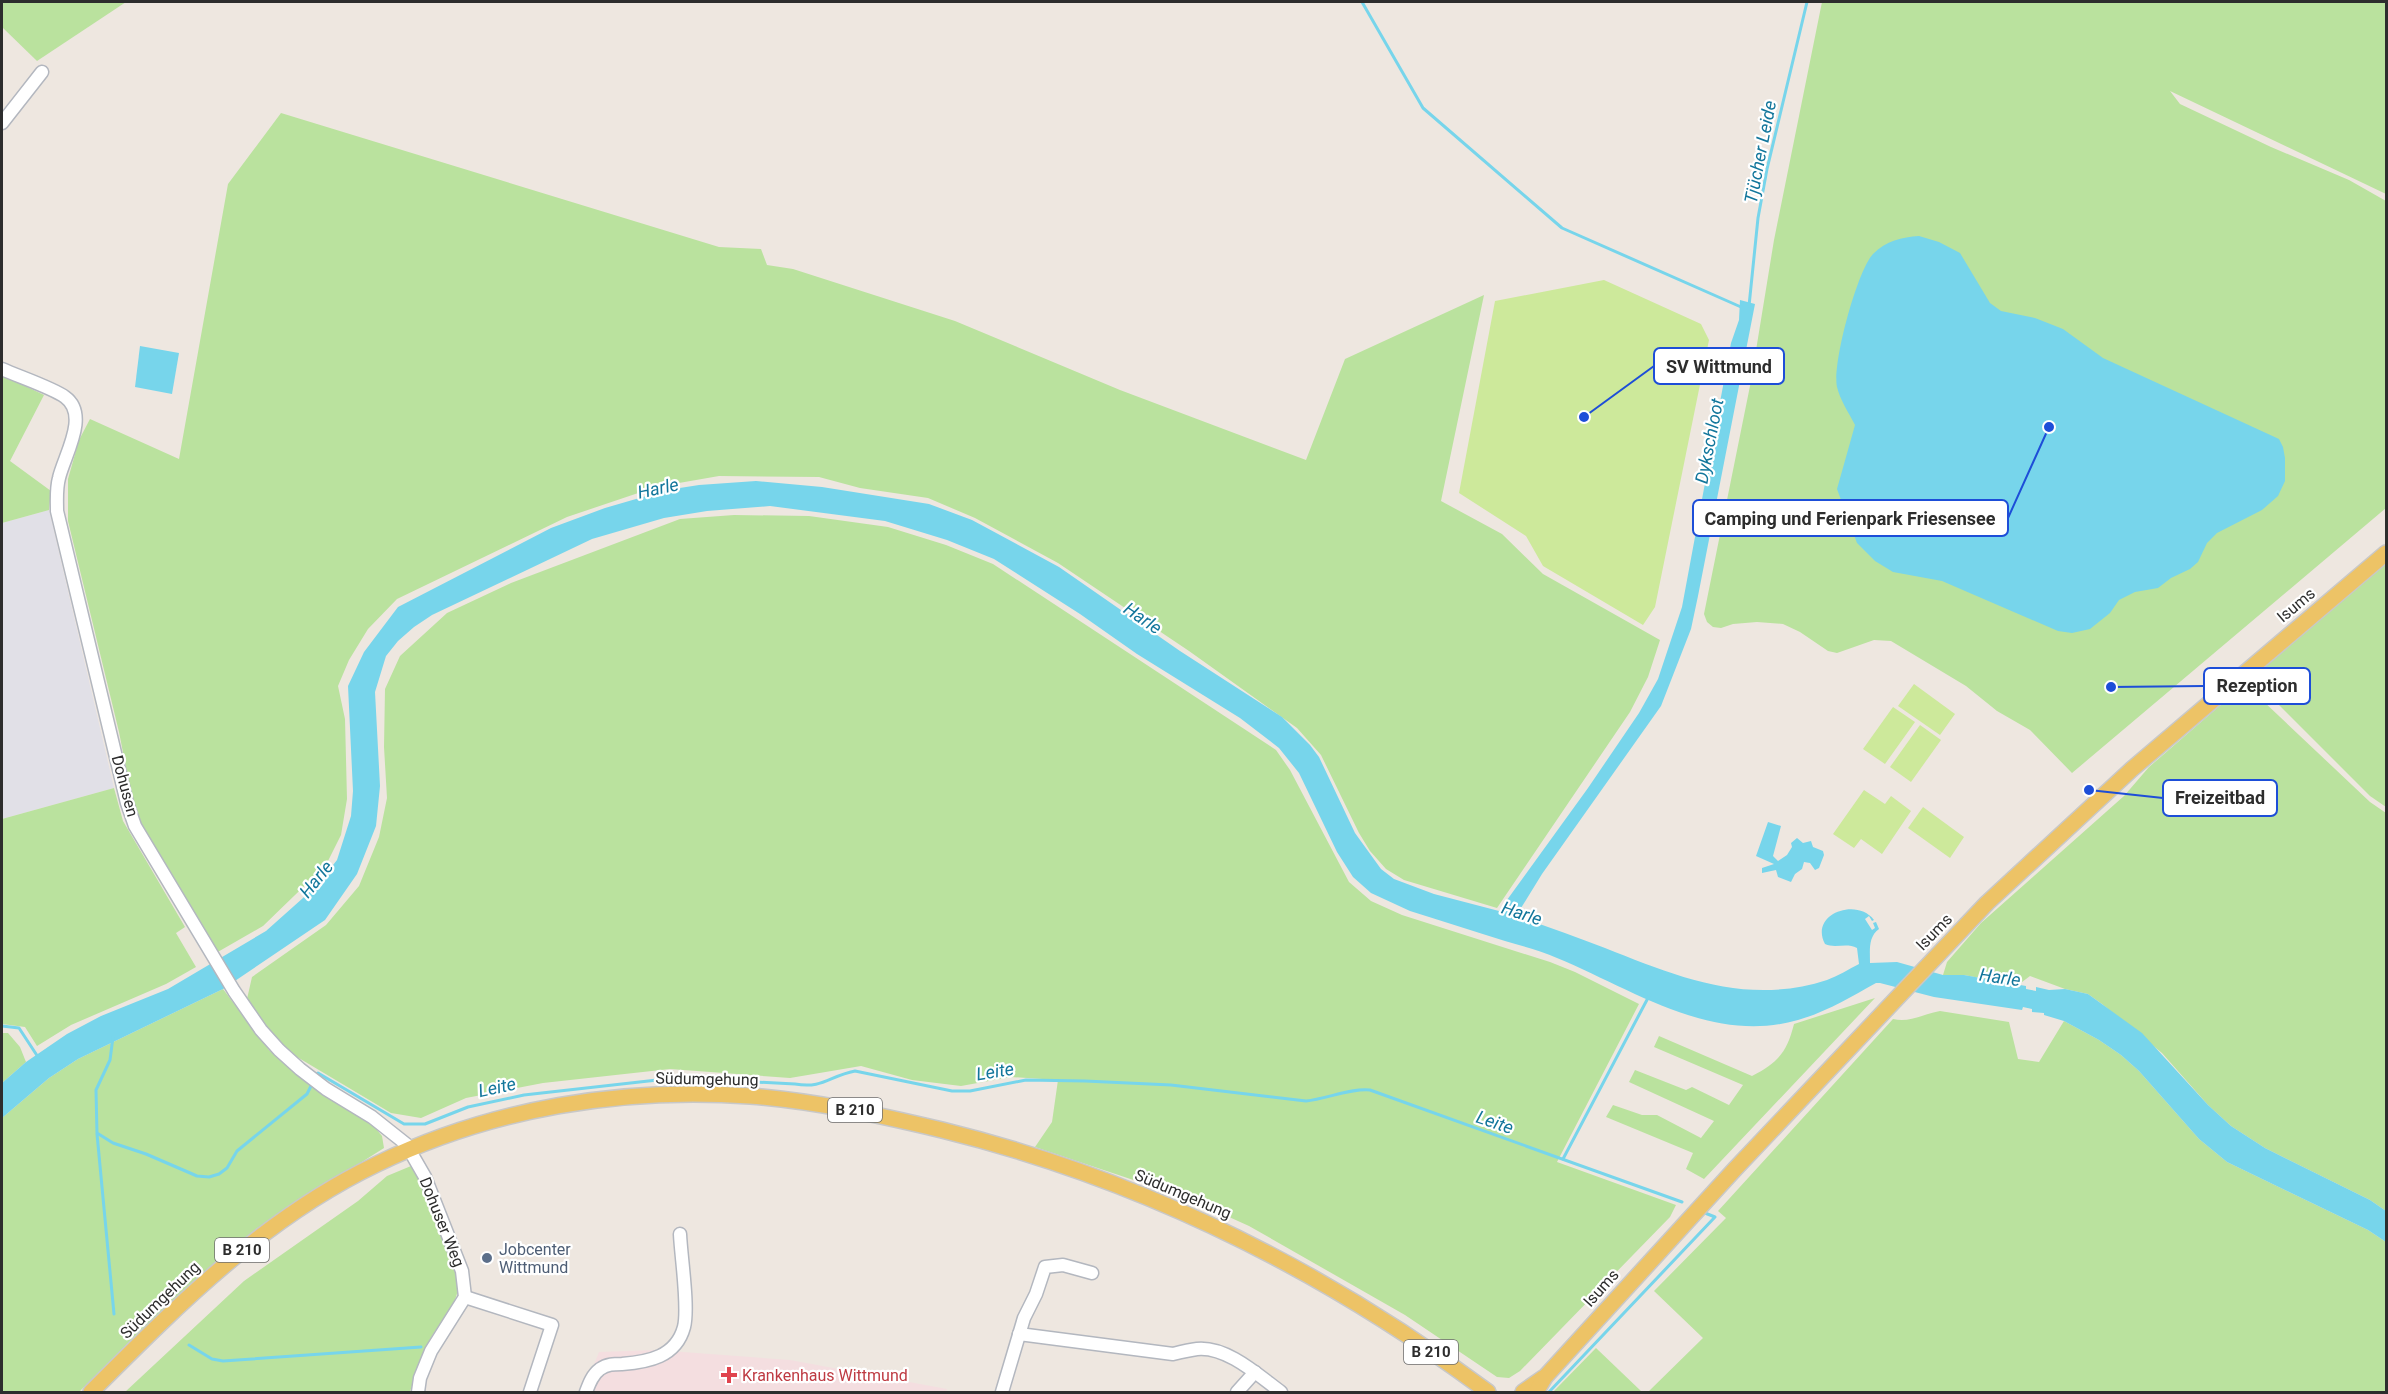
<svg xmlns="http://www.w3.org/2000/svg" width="2388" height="1394" font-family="Roboto,sans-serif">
<rect width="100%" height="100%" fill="#eee7e0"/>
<polygon fill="#e1e0e7" points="49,510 114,788 2,819 2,523"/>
<polygon fill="#f4dee0" points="656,1350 790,1360 947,1389 946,1392 583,1392 599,1352"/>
<g fill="#bae29e">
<polygon points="2,2 126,2 37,61 2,27"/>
<polygon points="1822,2 2386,2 2386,194 2170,91 2180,104 2271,147 2349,180 2386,201 2386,508 2072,773 2030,730 1997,711 1966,686 1891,641 1874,640 1837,653 1828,651 1800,632 1783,624 1757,622 1733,624 1721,628 1713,627 1707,622 1704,614 1751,381 1774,240"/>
<polygon points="281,113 719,247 761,249 767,265 793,269 955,321 1120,390 1306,460 1345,359 1484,295 1441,501 1502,534 1543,574 1660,640 1648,677 1630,712 1497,908 1404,880 1386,869 1370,851 1359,833 1321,755 1297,728 1189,651 1058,563 975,518 928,498 860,488 819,477 719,476 656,487 567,517 397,599 368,629 349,660 338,686 345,719 347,799 341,835 326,865 263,926 216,953 143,829 131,793 119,732 68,521 68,479 79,440 90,419 179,459 228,184"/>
<polygon points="2,375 44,395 10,461 51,491 49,510 2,523"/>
<polygon points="734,515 809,516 888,527 946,545 993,564 1276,750 1290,770 1349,882 1371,901 1402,915 1550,962 1575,972 1639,1004 1557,1162 1676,1205 1670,1217 1520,1371 1509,1378 1497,1377 1405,1315 1249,1226 1187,1198 1035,1147 1052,1122 1058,1080 1011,1077 961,1086 912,1080 861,1066 790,1078 670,1069 543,1083 466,1098 421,1118 391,1113 287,1051 261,1023 247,999 252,977 326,925 359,886 379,837 387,798 384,747 385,689 400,656 447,613 511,583 680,519"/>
<polygon points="2386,563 2386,807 2370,796 2252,678"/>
<polygon points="2245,684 2370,802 2386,813 2386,1211 2370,1200 2265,1148 2231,1126 2208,1105 2162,1053 2102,1004 2088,994 2065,989 2030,976 2018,985 1964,975 1943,975 1947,962 1981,923 2124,796 2149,767"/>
<polygon points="114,788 123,821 185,927 176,933 196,967 166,984 71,1025 37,1046 25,1027 2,1024 2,819"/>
<polygon points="223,989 269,1050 325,1096 372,1124 382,1136 384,1148 256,1229 142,1329 79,1392 2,1392 2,1118 49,1078 78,1059"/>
<path d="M1875 998 1704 1179 1686 1169 1693 1153 1606 1117 1613 1105 1642 1115H1657L1701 1138 1714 1121 1629 1082 1635 1070 1686 1090 1692 1087 1729 1105 1743 1085 1654 1047 1659 1036 1752 1076C1778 1063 1787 1052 1794 1024Z"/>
<path d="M1940 1011 2009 1022 2018 1059 2039 1062 2064 1021 2099 1040 2121 1055 2139 1071 2199 1139 2227 1162 2368 1230 2386 1242V1392H1648L1703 1338 1654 1291 1726 1218 1718 1211 1893 1019C1910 1023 1923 1014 1940 1011Z"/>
<polygon points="2,1033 8,1033 20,1047 26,1062 2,1083"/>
<path d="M411 1166 416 1171 458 1271C462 1306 443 1315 428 1343 420 1358 415 1376 410 1392H125L244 1281 358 1201 387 1176Z"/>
<polygon points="1596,1348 1642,1392 1553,1392"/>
</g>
<g fill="#cde99b">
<polygon points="1604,280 1701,324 1709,340 1655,607 1643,625 1543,566 1526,536 1459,493 1495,301"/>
<polygon points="1914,684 1955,714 1940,735 1898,706"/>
<polygon points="1893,707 1915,722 1885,764 1863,749"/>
<polygon points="1920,725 1941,740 1911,782 1890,767"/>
<polygon points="1864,790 1885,804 1891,796 1911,811 1882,854 1861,839 1854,848 1833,834"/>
<polygon points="1923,807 1964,837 1950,858 1908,828"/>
</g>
<g fill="#77d5eb">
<path d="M1919 236 1939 242 1960 253 1990 303 2001 311 2035 318 2063 329 2103 358 2279 439 2283 447 2285 458V481L2278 496 2262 510 2217 533 2207 543 2198 562 2190 569 2171 578 2158 588 2135 592 2119 600 2110 613 2090 629 2072 633 2058 631 1942 581 1893 572 1875 561 1857 543 1837 489 1855 425C1849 413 1840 400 1837 387 1832 364 1857 271 1873 254 1886 241 1902 237 1919 236Z"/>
<path d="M1740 300 1755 304 1698 596 1691 629 1661 706 1542 874 1521 908 1519 917C1548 927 1577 937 1605 948 1678 977 1747 1006 1827 980 1838 976 1849 969 1859 964L1857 948C1846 942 1836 949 1825 944 1809 914 1857 897 1874 920L1872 921 1869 916 1865 919 1872 930 1875 928 1873 923 1876 922 1879 929C1868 937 1870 950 1870 963L1897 962 1943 975H1964L2026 986V989L2036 991V987L2049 990 2065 989 2088 994 2142 1033 2208 1105 2231 1126 2265 1148 2370 1200 2386 1211V1242L2368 1230 2227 1162 2199 1139 2139 1071 2121 1055 2099 1040 2064 1021 2044 1015V1013L2032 1012V1009L2023 1007 2022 1010 1934 997 1880 983H1876C1851 997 1826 1012 1798 1020 1712 1045 1632 989 1557 958 1541 951 1522 946 1505 941 1473 931 1442 921 1410 911L1371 893 1353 877 1337 852 1299 773 1279 748 1240 718 1137 654 1080 614 994 559 947 540 885 521 770 506 707 511 664 518 592 539 432 615 414 627 398 641 386 656 375 692 380 786 376 826 357 874 325 920 223 989 78 1059 49 1078 2 1118V1083L26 1062 67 1034 101 1016 168 989 266 931 303 898 326 874 337 860 351 816 353 791 348 686 364 652 398 607 551 528 605 508 667 490 699 485 756 481 822 487 929 504 972 520 1059 567 1180 651 1282 717 1310 745 1319 757 1355 833 1381 869 1394 879 1434 894 1499 911 1588 788 1639 713 1658 679 1682 607 1731 343 1739 320Z"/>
<polygon points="140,346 179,353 172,394 135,387"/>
<polygon points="1768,822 1781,826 1773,856 1778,861 1787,855 1792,847 1791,843 1797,838 1803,843 1811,841 1813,847 1823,851 1824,855 1819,868 1815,870 1810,863 1804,862 1802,869 1795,874 1791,882 1778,877 1776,870 1762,873 1762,868 1774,864 1756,856"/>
</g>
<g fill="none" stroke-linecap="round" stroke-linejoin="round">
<g stroke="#77d5eb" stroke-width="3">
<polyline points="1362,2 1423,108 1562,228 1741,307"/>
<polyline points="1749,306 1758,218 1767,169 1807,2"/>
<polyline points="2,1026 19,1028 38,1057"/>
<polyline points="113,1037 110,1060 96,1090 97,1133 113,1143 146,1154 197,1176 209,1177 219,1174 227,1168 237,1151 307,1094 312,1084"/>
<path d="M316 1076 318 1073 404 1124H425L468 1107 524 1095 675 1078 795 1084C823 1089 829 1076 855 1071L952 1091H970L1026 1080 1085 1081 1171 1085 1306 1101C1326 1099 1351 1088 1370 1090L1682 1202"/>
<polyline points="97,1134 114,1314"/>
<polyline points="1563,1159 1649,996"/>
<polyline points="189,1345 212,1359 223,1361 421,1347"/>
<polyline points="1549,1392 1715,1217 1705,1213"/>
</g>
<g stroke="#b3b7bf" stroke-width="15">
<g id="minor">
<polyline points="2,123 42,72"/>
<path d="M2 369C17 376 53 388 65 397 90 415 64 456 59 478 56 489 57 500 57 511L127 803 135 826 234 991 261 1030 279 1050 300 1069 326 1089 372 1117 406 1144 425 1177 462 1271 465 1297 431 1351 420 1378 418 1392"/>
<polyline points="465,1297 552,1325 530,1392"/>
<path d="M1019 1334 1173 1354C1181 1352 1189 1350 1197 1349 1227 1346 1259 1376 1281 1392"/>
<path d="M586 1392C589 1384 592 1375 600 1369 607 1364 614 1364 622 1364 648 1362 676 1357 684 1327 689 1307 681 1257 680 1234"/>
<polyline points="1002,1392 1024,1318 1036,1294 1045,1267 1063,1265 1092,1273"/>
<polyline points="1237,1392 1255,1372"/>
</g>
</g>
<g stroke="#c8c8c8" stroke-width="18">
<g id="major">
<path d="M91 1392C178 1305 264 1218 377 1164 492 1108 623 1087 750 1096 815 1101 879 1115 942 1130 1141 1179 1324 1270 1488 1392"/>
<polyline points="1523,1392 1543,1378"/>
<polyline points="1536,1392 1545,1377 1735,1169 1987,903 2132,769 2386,553"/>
</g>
</g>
<use href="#minor" stroke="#fff" stroke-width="12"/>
<use href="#major" stroke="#edc366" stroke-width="15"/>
</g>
<circle fill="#5c6f8a" stroke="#fff" stroke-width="2" cx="487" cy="1258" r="6"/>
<path fill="#e0444e" stroke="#fff" stroke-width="2" d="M726 1366h6v6h6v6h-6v6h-6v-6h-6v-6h6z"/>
<g text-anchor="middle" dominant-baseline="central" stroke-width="4.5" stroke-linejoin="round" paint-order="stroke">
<g fill="#fff" stroke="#6c6c6c" stroke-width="1.5">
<rect x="828" y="1098" width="54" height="24" rx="4.5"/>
<rect x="215" y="1238" width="54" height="24" rx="4.5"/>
<rect x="1404" y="1340" width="54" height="24" rx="4.5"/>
</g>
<g font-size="15" font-weight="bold" fill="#2d2d2d">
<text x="855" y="1110">B 210</text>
<text x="242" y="1250">B 210</text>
<text x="1431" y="1352">B 210</text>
</g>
<g font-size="16" fill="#2d2d2d" stroke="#fff">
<text transform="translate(2296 605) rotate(-40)">Isums</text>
<text transform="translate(125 786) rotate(75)">Dohusen</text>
<text transform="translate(1934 932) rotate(-46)">Isums</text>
<text transform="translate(707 1079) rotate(1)">Südumgehung</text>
<text transform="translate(1183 1194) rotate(23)">Südumgehung</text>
<text transform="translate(442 1222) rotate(68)">Dohuser Weg</text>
<text transform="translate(1601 1288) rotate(-48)">Isums</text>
<text transform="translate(160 1300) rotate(-44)">Südumgehung</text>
</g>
<g font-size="16" fill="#4e5e75" stroke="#fff" text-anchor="start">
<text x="499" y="1249">Jobcenter<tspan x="499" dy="18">Wittmund</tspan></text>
</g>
<g font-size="16" fill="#be3a42" stroke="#fff" text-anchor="start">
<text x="742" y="1375">Krankenhaus Wittmund</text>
</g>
<g font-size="18" font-style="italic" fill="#12769b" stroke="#fff">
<text transform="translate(1760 152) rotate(-79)">Tjücher Leide</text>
<text transform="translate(1709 441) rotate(-79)">Dykschloot</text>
<text transform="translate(658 488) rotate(-12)">Harle</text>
<text transform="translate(1143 618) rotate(34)">Harle</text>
<text transform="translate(316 879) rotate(-51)">Harle</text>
<text transform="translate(1522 913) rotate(18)">Harle</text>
<text transform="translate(2000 977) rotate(8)">Harle</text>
<text transform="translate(995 1071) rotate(-9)">Leite</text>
<text transform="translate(497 1087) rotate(-12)">Leite</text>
<text transform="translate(1495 1122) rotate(19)">Leite</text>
</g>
</g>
<path fill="none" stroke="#1d4ed8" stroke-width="2" d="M1584 417L1654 366M2049 427L2008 518M2111 687L2204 686M2089 790L2163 798"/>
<g fill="#1d4ed8" stroke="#fff" stroke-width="2">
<circle cx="1584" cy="417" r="6"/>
<circle cx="2049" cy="427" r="6"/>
<circle cx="2111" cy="687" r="6"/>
<circle cx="2089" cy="790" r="6"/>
</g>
<g fill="#fff" stroke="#1d4ed8" stroke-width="2">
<rect x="1654" y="348" width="130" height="36" rx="6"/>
<rect x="1693" y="500" width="315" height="36" rx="6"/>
<rect x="2204" y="668" width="106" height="36" rx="6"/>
<rect x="2163" y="780" width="114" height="36" rx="6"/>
</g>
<g font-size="18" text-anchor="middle" font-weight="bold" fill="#2d2d2d">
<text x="1719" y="373">SV Wittmund</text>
<text x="1850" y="525">Camping und Ferienpark Friesensee</text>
<text x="2257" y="692">Rezeption</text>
<text x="2220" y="804">Freizeitbad</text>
</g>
<rect width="2388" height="1394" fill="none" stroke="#2d2d2d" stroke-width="6"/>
</svg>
